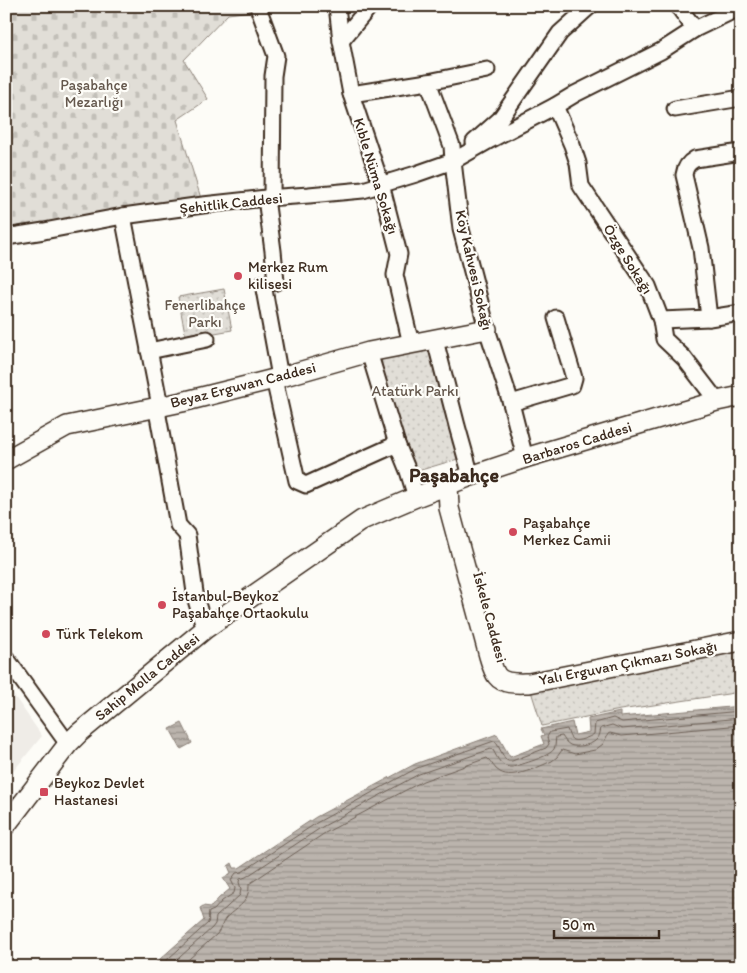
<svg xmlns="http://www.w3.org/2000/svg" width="747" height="973" font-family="Itim,sans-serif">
<defs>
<pattern id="grass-dots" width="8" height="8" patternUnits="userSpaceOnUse" patternTransform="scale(1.25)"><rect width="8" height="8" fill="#e1ded7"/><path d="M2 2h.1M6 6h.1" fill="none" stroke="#c2bfb8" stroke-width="1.8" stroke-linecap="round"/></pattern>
<pattern id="cemetery-stones" width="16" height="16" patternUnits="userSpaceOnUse" patternTransform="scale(1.25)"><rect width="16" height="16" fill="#e1ded7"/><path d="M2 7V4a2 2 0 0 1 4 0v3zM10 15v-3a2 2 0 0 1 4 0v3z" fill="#c2bfb8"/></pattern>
<pattern id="water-rules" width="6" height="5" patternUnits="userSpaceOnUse" patternTransform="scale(1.25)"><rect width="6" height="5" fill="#bbb4ad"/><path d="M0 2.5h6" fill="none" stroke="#99938c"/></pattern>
</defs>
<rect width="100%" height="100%" fill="#fdfcf7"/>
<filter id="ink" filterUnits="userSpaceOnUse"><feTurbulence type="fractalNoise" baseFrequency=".02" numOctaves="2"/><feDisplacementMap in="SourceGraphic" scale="10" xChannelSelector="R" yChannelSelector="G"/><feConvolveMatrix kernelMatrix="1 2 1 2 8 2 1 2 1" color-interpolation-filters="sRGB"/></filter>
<g filter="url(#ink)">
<polygon fill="#efece7" points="6,684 42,736 6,780"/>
<g fill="url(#grass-dots)" stroke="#8e847a">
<polygon points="224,289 232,330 186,338 178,297"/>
<polygon points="430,347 461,458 411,473 378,359"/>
<polygon points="741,647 741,692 620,710 542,726 530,688"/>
</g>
<polygon fill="url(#cemetery-stones)" stroke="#8e847a" points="6,6 260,6 259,10 228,14 184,60 208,99 177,120 203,205 6,236"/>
<g fill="url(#water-rules)" stroke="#887d74">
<polygon points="741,706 741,967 151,967 204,920 200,908 203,906 211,907 219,898 230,889 223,878 231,873 228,866 232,863 234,868 239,868 316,817 415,764 497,734 510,757 544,744 541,736 544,735 541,729 572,722 575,735 589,732 588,719 620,712 620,717"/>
<polygon points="182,723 192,743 181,749 170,729"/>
</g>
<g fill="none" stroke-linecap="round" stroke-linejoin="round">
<g stroke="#6e6157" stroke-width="1">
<path d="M159 967 208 923C210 919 207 916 209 912L214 910 222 901 234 893 235 888 231 880 236 873 242 872 318 822 417 768 494 741 496 742 505 759 508 761H512L546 748 549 744 547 737 550 732 567 729C568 731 569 738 573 740 578 742 590 737 594 734L595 723 613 718 622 722 741 711"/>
<path d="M169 967 212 928 215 924 216 917 240 895 241 889 239 882 240 879 246 877 322 827 419 774 491 749 493 750C498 759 501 768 513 767 522 764 549 757 554 749 556 745 555 741 556 737L562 736C564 739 566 743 570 745 577 748 593 745 597 739 600 736 600 732 601 728L612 725 622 729 741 718"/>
<path d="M180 967 217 934C221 929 222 924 225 919 231 911 244 906 247 896 249 892 249 887 249 884L325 833 423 781 487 758C492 762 494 769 500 772 513 780 540 766 552 761L557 757 562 750 575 754 595 750 603 744 608 734 610 733 622 736 741 725"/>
</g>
<g stroke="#3b2a1e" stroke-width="19">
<g id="minor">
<polyline points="260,6 259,10 276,56 273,76 272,197"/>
<polyline points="337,6 341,41 351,94 381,184 399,254 395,275 411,344"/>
<polyline points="678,6 695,29"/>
<polyline points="341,41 370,6"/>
<polyline points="428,82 452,146 453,161 461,229 487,329 511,403 525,458"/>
<polyline points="351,94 428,82 487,70"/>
<polyline points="555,106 572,145 578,163 581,186 648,286 661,320 664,339 684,358 717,401"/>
<polyline points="675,109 741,98"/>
<polyline points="474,142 500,119 560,33 590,6"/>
<polyline points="266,198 273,251 276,282 263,284 280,377"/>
<polyline points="123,216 160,406 158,416 178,525 187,535 196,600 205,629"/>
<polyline points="6,237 44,231 123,216 203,205 266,198 309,195 363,190 416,174 453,161 490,140 555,106 575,94 661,51 695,29 741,7"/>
<path d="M709 318 701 248 684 175C685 167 688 163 695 159L741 152"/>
<polyline points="661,320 709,318 741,313"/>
<polyline points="435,340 457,426 471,476"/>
<polyline points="149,351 207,339"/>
<polyline points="369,352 397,444 408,471 416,497"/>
<polyline points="274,379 297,481 306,485 397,444"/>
<polyline points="511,403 572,385 574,378 556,318"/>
<polyline points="6,658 68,744"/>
</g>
</g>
<g stroke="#3b2a1e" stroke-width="22">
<g id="major">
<polyline points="6,460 67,426 182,402 274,379 369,352 487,329"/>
<path d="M448 485 449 508 489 656C491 662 493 671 497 676 504 685 519 683 529 683L741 641"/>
<polyline points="6,825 68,744 79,733 205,629 362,520 416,497 471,476 525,458 717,401 741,396"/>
</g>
</g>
<use href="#minor" stroke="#fdfcf7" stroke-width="15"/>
<use href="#major" stroke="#fdfcf7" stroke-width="19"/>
</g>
</g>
<g fill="#d1495b" stroke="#fdfcf7" stroke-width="2">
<circle cx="238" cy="276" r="5"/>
<circle cx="513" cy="532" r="5"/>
<circle cx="162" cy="605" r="5"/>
<circle cx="46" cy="634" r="5"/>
<rect x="39" y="787" width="10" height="10" rx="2.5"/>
</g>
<g text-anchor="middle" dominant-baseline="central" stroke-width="4.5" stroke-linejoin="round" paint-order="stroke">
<g font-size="15" fill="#64574c" stroke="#fdfcf7">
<text x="94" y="85">Paşabahçe<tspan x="94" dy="17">Mezarlığı</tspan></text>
<text x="205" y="305">Fenerlibahçe<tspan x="205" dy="17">Parkı</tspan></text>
<text x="415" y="391">Atatürk Parkı</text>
</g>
<g font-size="15" fill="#3b2a1e" stroke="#fdfcf7">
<text transform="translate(376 176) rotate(73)">Kıble Nüma Sokağı</text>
<text transform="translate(231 203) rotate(-6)">Şehitlik Caddesi</text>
<text transform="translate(628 259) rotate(58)">Özge Sokağı</text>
<text transform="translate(474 270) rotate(77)">Köy Kahvesi Sokağı</text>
<text transform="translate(243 385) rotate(-14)">Beyaz Erguvan Caddesi</text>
<text transform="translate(577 443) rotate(-17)">Barbaros Caddesi</text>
<text transform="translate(490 617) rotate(75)">İskele Caddesi</text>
<text transform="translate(628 663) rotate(-11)">Yalı Erguvan Çıkmazı Sokağı</text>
<text transform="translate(147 677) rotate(-39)">Sahip Molla Caddesi</text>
</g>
<g font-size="15" fill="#3b2a1e" stroke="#fdfcf7" text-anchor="start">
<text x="248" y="267">Merkez Rum<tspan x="248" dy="17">kilisesi</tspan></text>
<text x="523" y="523">Paşabahçe<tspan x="523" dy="17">Merkez Camii</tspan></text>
<text x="172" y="596">İstanbul-Beykoz<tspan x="172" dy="17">Paşabahçe Ortaokulu</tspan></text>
<text x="56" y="634">Türk Telekom</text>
<text x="54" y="783">Beykoz Devlet<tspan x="54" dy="17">Hastanesi</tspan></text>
</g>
<g font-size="20" font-weight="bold" fill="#3b2a1e" stroke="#fdfcf7">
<text x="454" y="475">Paşabahçe</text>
</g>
</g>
<rect width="747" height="973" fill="none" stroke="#fdfcf7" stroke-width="25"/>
<rect x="12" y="12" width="722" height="948" fill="none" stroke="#3b2a1e" stroke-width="2" filter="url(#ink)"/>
<path d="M554 930v8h105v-8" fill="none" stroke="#3b2a1e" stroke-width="2.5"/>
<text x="562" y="930" font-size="15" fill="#3b2a1e" stroke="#fdfcf7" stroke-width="4" paint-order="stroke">50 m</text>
</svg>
